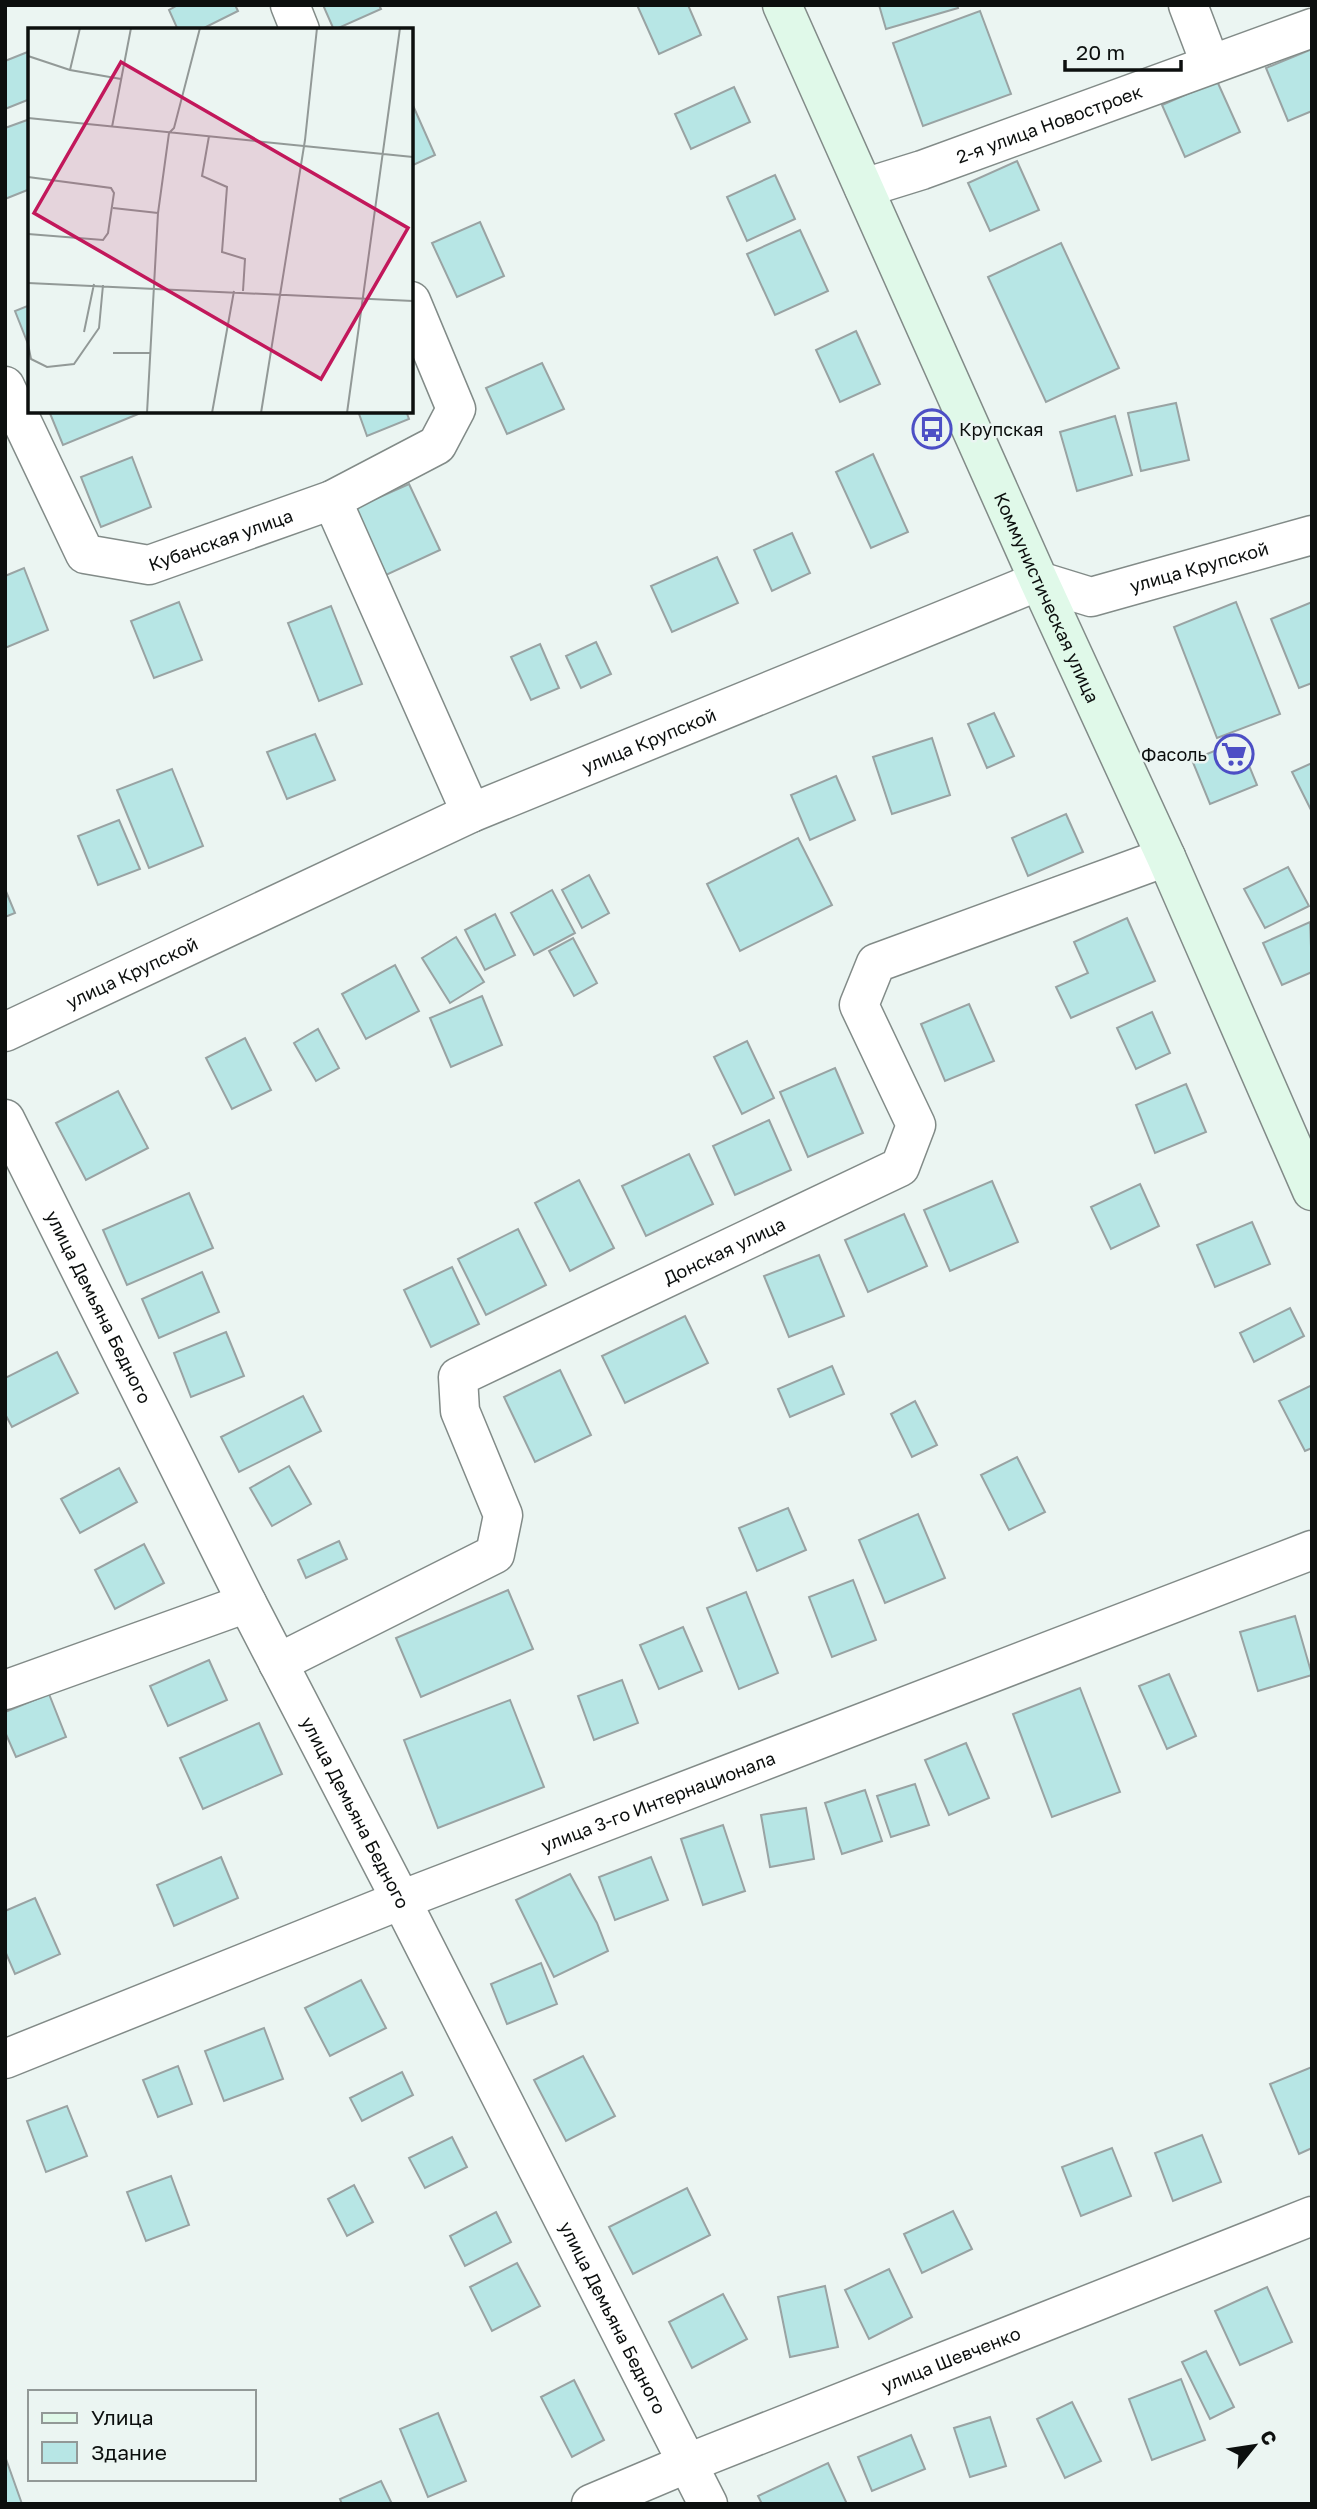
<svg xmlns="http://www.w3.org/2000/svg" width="1317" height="2509" font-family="'Golos Text',sans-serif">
<rect width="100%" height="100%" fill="#ebf5f2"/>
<g fill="#b7e6e5" stroke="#99a3a3" stroke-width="2">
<polygon points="178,5 235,5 238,11 200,30 178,30 169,10"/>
<polygon points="323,5 379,5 381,9 334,30"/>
<polygon points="637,5 688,5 701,35 659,54"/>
<polygon points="879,5 957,5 958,8 886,29"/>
<polygon points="980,11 1011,94 923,126 893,43"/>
<polygon points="1312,49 1312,111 1288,121 1266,68"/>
<polygon points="30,51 30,99 5,109 5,61"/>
<polygon points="1217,81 1240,132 1185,157 1162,105"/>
<polygon points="734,87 750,122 691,149 675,114"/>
<polygon points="411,101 435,155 411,166"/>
<polygon points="30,119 30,189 5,199 5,128"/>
<polygon points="1017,161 1039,210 990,231 968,183"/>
<polygon points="775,175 795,219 747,241 727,197"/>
<polygon points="480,222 504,276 457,297 432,243"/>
<polygon points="800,230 828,291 775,315 747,254"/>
<polygon points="1061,243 1119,368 1046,402 988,277"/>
<polygon points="30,305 30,349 15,311"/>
<polygon points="856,331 880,384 840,402 816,350"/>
<polygon points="542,363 564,409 507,434 486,388"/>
<polygon points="1176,403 1189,460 1141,471 1128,413"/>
<polygon points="49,411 143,411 143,412 63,445"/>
<polygon points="358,411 406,411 409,419 367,436"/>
<polygon points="1115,416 1132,475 1077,491 1060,432"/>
<polygon points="873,454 908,532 871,548 836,472"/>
<polygon points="132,457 151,507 101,527 81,477"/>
<polygon points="409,484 440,550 386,575 355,508"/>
<polygon points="792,533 810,573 772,591 754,550"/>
<polygon points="717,557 738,603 672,632 651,586"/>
<polygon points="24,568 48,630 5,648 5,576"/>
<polygon points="179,602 202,660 154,678 131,621"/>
<polygon points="1236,602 1280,714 1217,738 1174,627"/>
<polygon points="1312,602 1312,683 1299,688 1271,619"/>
<polygon points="331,606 362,684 319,701 288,623"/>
<polygon points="596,642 611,674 581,688 566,656"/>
<polygon points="540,644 559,688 531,700 511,657"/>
<polygon points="994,713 1014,756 987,768 968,724"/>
<polygon points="315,734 335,780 287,799 267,752"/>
<polygon points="932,738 950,795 892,814 873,757"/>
<polygon points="1239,741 1257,785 1210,804 1192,760"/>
<polygon points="1312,763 1312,812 1292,772"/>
<polygon points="172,769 203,846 149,868 117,790"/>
<polygon points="836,776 855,820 810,840 791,795"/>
<polygon points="1066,814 1083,852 1028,876 1012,838"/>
<polygon points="119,820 140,869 98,885 78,836"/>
<polygon points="798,838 832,905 740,951 707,884"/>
<polygon points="1288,867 1309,906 1265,928 1244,889"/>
<polygon points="589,875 609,913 582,928 562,890"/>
<polygon points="5,889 15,913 5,917"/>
<polygon points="552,890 575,933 534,955 511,913"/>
<polygon points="495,914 515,955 485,970 465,930"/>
<polygon points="1127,918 1155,981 1071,1018 1056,987 1088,973 1074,942"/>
<polygon points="1310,922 1312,972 1282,985 1263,943"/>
<polygon points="456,937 484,982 450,1003 422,958"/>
<polygon points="573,938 597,983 574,996 549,951"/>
<polygon points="395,965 419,1011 366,1039 342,994"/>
<polygon points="482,996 502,1045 451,1067 430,1018"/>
<polygon points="969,1004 994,1061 945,1081 921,1024"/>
<polygon points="1152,1012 1170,1053 1136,1069 1117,1028"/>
<polygon points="318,1029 339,1068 316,1081 294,1043"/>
<polygon points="245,1038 271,1090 232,1109 206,1058"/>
<polygon points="747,1041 774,1098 742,1114 714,1057"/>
<polygon points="835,1068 863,1133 808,1157 780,1092"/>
<polygon points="1186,1084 1206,1132 1155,1153 1136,1105"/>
<polygon points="118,1091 148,1148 86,1180 56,1123"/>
<polygon points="769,1120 791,1170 735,1195 713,1146"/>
<polygon points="689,1154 713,1204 646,1236 622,1186"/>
<polygon points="579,1180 614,1248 570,1271 535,1203"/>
<polygon points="992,1181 1018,1242 950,1271 924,1210"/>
<polygon points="1140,1184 1159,1226 1111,1249 1091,1207"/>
<polygon points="189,1193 213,1248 127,1285 103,1230"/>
<polygon points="904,1214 927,1266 868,1292 845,1240"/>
<polygon points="1252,1222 1270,1264 1215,1287 1197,1245"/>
<polygon points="518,1229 546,1285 486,1315 458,1259"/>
<polygon points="819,1255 844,1316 789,1337 764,1276"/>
<polygon points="452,1267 479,1324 431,1347 404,1290"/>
<polygon points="202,1272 219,1312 159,1338 142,1299"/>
<polygon points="1290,1308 1304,1336 1254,1362 1240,1333"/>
<polygon points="685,1316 708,1363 625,1403 602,1356"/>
<polygon points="226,1332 244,1376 191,1397 174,1353"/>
<polygon points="57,1352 78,1393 12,1427 5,1414 5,1378"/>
<polygon points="832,1366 844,1394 790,1417 778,1389"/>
<polygon points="560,1370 591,1435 535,1462 504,1397"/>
<polygon points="1312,1385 1312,1448 1305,1451 1279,1401"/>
<polygon points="303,1396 321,1431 239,1472 221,1437"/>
<polygon points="915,1401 937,1445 912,1457 891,1414"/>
<polygon points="1017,1457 1045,1512 1009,1530 981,1475"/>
<polygon points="289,1466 311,1504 272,1526 250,1488"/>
<polygon points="119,1468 137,1502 80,1533 61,1499"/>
<polygon points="788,1508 806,1550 757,1571 739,1528"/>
<polygon points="918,1514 945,1578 885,1603 859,1540"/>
<polygon points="339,1541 347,1559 306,1578 298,1560"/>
<polygon points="144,1544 164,1583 115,1609 95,1570"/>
<polygon points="853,1580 876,1640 832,1657 809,1597"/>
<polygon points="508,1590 533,1649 421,1697 396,1638"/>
<polygon points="746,1592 778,1673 739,1689 707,1608"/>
<polygon points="1295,1616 1312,1675 1258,1691 1240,1632"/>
<polygon points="683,1627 702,1671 659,1689 640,1645"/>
<polygon points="209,1660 227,1700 168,1726 150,1686"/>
<polygon points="1169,1674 1196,1736 1167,1749 1139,1686"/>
<polygon points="622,1680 638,1723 594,1740 578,1696"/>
<polygon points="1080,1688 1120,1792 1052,1817 1013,1714"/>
<polygon points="49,1694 66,1737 16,1757 5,1732 5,1712"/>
<polygon points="510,1700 544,1787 438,1828 404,1740"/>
<polygon points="259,1723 282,1774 203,1809 180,1758"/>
<polygon points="966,1743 989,1798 949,1815 925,1760"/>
<polygon points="915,1784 929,1825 891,1837 877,1796"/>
<polygon points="865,1790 882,1841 842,1854 825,1803"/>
<polygon points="806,1808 814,1859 770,1867 761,1815"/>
<polygon points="723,1825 745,1891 703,1905 681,1839"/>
<polygon points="221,1857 238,1898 174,1926 157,1885"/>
<polygon points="651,1857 668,1900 615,1920 599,1877"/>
<polygon points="570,1874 597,1923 608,1951 554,1977 516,1900"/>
<polygon points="35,1898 60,1954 15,1974 5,1951 5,1911"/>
<polygon points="541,1963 557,2004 507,2024 491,1984"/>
<polygon points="361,1980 386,2028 330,2056 305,2008"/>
<polygon points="264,2028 283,2079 224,2101 205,2051"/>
<polygon points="583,2056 615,2116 566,2141 534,2080"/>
<polygon points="178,2066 192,2104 158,2117 143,2080"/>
<polygon points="1312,2067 1312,2148 1299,2154 1270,2084"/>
<polygon points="402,2072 413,2095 362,2121 350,2098"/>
<polygon points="67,2106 87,2156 46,2172 27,2121"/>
<polygon points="1202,2135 1221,2182 1173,2201 1155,2153"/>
<polygon points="452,2137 467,2167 425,2188 409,2158"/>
<polygon points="1112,2148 1131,2196 1081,2216 1062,2167"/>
<polygon points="171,2176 189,2225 146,2241 127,2192"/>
<polygon points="354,2185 373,2222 347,2236 328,2199"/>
<polygon points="687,2188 710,2235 633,2274 609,2227"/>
<polygon points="953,2211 972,2249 922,2273 904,2234"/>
<polygon points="496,2212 511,2242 465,2266 450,2236"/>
<polygon points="517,2263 540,2306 492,2331 470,2287"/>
<polygon points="889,2269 912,2317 869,2339 845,2290"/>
<polygon points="825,2286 838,2347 790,2357 778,2297"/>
<polygon points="1267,2287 1292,2342 1240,2365 1215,2311"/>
<polygon points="723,2294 747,2339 692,2368 669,2322"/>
<polygon points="1206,2351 1234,2407 1210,2419 1182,2362"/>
<polygon points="1181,2379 1205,2440 1152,2460 1129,2399"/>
<polygon points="574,2380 604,2440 572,2457 541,2397"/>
<polygon points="1072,2402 1101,2461 1065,2478 1037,2419"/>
<polygon points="438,2413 466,2481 428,2497 400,2429"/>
<polygon points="990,2417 1006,2466 970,2477 954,2428"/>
<polygon points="911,2435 925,2469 872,2491 858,2457"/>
<polygon points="6,2459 22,2504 5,2504"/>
<polygon points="828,2463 847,2504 762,2504 758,2496"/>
<polygon points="381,2481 392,2504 342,2504 340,2499"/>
</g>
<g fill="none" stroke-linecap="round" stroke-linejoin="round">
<g stroke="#828b88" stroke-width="41">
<g id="street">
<polyline points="290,5 300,30"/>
<polyline points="1188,5 1210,63"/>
<path id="s1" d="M864 188 922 170 1312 28"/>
<path id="s2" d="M5 386 85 554 149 565 332 500 437 445 456 409 411 301"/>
<polyline points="332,500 471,813"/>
<path id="s3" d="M5 1032 471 813 1039 581 1091 597 1312 535"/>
<path id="s4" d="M5 1119 247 1603 401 1900 708 2504"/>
<path id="s5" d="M278 1663 495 1554 503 1515 460 1411 458 1377 900 1167 916 1125 859 1005 876 963 1166 857"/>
<polyline points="5,1690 247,1603"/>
<path id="s6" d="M5 2059 401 1900 1312 1550"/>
<path id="s7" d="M591 2504 688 2463 1312 2216"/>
</g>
</g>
<g stroke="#828b88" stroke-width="41">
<g id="secondary">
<path id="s8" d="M782 5 1039 581 1166 857 1312 1191"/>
</g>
</g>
<use href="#street" stroke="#fff" stroke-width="38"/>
<use href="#secondary" stroke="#e0f9e9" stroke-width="38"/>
</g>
<defs>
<g id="bus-ring" transform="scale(2.0125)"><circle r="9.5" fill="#ebf5f2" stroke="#4c4fc5" stroke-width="1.5"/><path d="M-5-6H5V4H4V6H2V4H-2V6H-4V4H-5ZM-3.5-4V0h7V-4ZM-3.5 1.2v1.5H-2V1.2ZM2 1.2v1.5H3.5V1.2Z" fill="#4c4fc5"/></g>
<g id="supermarket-ring" transform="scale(2.0125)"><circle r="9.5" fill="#ebf5f2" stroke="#4c4fc5" stroke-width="1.5"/><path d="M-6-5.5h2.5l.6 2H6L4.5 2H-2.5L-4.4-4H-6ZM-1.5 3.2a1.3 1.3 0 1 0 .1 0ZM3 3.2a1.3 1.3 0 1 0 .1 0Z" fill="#4c4fc5"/></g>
</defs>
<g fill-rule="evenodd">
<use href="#bus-ring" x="932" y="429"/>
<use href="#supermarket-ring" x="1234" y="754"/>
</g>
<g text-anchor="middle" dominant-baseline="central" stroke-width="5" stroke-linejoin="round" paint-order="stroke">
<g font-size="18" fill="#0c0f0e" stroke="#ebf5f2">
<text stroke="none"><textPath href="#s1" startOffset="196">2-я улица Новостроек</textPath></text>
<text stroke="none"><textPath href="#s2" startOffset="327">Кубанская улица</textPath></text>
<text stroke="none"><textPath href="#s3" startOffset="1295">улица Крупской</textPath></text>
<text stroke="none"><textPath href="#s8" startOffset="649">Коммунистическая улица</textPath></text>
<text stroke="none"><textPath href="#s3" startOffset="707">улица Крупской</textPath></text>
<text stroke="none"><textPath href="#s3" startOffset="140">улица Крупской</textPath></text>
<text stroke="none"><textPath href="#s5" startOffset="724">Донская улица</textPath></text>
<text stroke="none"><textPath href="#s4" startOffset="210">улица Демьяна Бедного</textPath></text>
<text stroke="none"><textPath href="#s6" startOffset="702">улица 3-го Интернационала</textPath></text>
<text stroke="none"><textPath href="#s4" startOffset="777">улица Демьяна Бедного</textPath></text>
<text stroke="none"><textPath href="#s4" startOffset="1344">улица Демьяна Бедного</textPath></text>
<text stroke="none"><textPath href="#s7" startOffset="388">улица Шевченко</textPath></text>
</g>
<g font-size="18" fill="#0c0f0e" stroke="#ebf5f2" text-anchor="start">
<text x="959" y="429">Крупская</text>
<text x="1207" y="754" text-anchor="end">Фасоль</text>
</g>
</g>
<g transform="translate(28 28)">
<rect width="385" height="385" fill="#ebf5f2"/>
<path fill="none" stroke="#929997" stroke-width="2" d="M0 28 42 42 93 51M42 42 52 0M0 90 385 129M84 99 103 0M181 108 174 148 199 159 194 224 217 231 215 263M0 149 83 160 86 165 80 205 75 212 0 206M85 180 130 185M0 255 385 273M56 304 66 256M0 316 3 331 19 339 46 336 71 300 75 257M85 325H122M119 385 130 185 141 105 146 100 172 0M184 385 206 263M233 385 277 112 289 0M319 385 372 0"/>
<path fill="#c2185b" fill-opacity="0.15" stroke="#c2185b" stroke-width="3.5" d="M93 34 380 200 293 351 6 185Z"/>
<rect width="385" height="385" fill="none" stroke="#0c0f0e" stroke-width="3.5"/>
</g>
<rect width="1317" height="2509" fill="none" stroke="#0c0f0e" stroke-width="14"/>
<rect x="28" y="2390" width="228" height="91" fill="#ebf5f2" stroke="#929997" stroke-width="2"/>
<rect x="42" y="2413" width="35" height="10" fill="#e0f9e9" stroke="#929997" stroke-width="2"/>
<text x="91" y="2425" font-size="21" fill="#0c0f0e">Улица</text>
<rect x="42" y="2442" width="35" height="21" fill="#b7e6e5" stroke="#929997" stroke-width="2"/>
<text x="91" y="2460" font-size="21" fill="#0c0f0e">Здание</text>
<g transform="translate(1254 2446) rotate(60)" stroke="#ebf5f2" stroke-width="5" paint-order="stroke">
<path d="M0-5L12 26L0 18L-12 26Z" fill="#0c0f0e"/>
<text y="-10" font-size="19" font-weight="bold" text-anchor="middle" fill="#0c0f0e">С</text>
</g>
<path d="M1065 60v10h116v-10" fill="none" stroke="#0c0f0e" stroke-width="3.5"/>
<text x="1076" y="60" font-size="21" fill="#0c0f0e" stroke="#ebf5f2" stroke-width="5" paint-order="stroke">20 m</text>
</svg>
